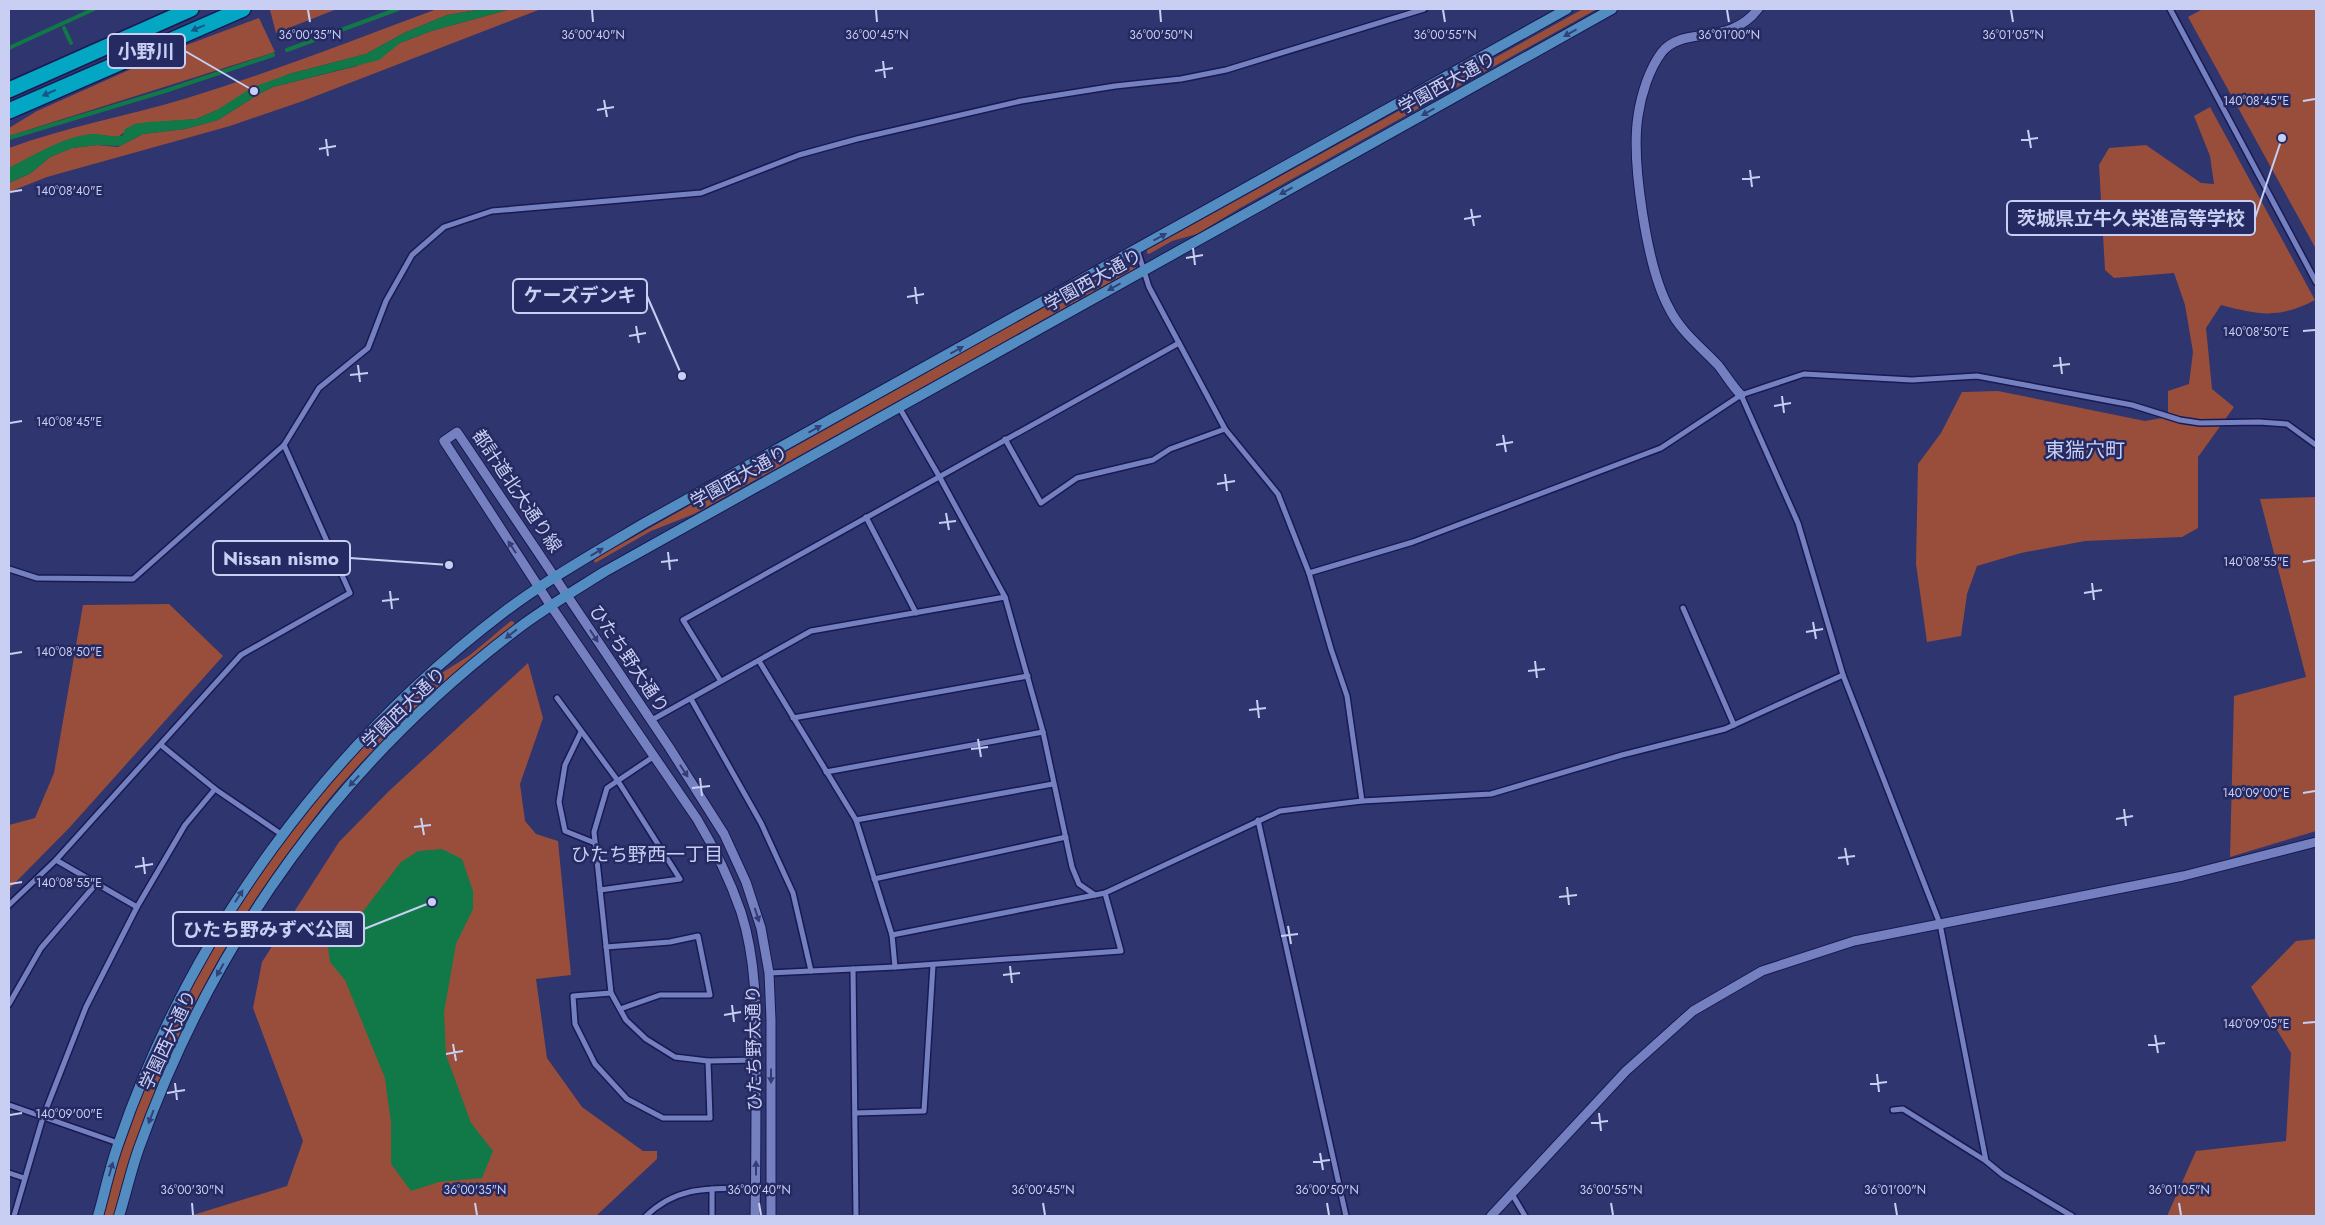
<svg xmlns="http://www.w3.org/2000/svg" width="2325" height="1225" font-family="Jost,'Noto Sans JP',sans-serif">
<rect width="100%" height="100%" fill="#2f356e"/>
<g fill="#984e3b">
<polygon points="273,9 337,9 276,33 270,10"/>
<path d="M437 9H483L447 15 404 33 366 54 289 74 217 110 196 119 135 124 118 137 91 134 58 144 9 168V148C66 127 126 116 184 99 270 73 353 40 437 9Z"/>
<polygon points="511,9 541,9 303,101 230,126 47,177 9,192 9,183 31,173 50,157 72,148 97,145 118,147 143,134 185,129 218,120 257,95 273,87 357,66 400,43 431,31"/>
<polygon points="1583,9 1597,9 1240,208 1197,234 1172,241 1149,254 1147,253 1147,250"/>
<polygon points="2203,9 2316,9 2316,249 2188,17"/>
<polygon points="259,18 275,52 9,136 9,128 37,111 176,49"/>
<path d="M2210 107 2315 300C2279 319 2259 315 2221 305L2206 328 2212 389 2234 407 2198 457V528L2182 537 2085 541 2021 553 1977 566 1967 594 1961 636 1927 642 1916 564 1918 464 1941 433 1962 392 1998 391 2145 421 2168 417V391L2189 384 2193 352 2185 305 2174 273 2114 278 2105 270 2099 165 2109 148 2146 145 2201 183 2214 184 2210 156 2194 116Z"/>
<polygon points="1134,265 1136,268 1129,272 694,514 651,531 595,563 594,560 605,553 1091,281 1116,275"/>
<polygon points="2316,497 2316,831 2230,857 2234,696 2306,677 2260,499"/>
<polygon points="169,604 223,656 70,827 9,889 9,825 35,818 54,773 83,605"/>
<path d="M511 621 514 622V625C452 675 392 726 340 786 323 805 309 825 294 845 207 961 153 1077 114 1216H103C143 1058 223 912 327 788 358 752 390 716 426 685 440 673 455 665 470 655 484 644 497 632 511 621Z"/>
<polygon points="528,663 543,718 520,784 525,821 536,834 558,841 571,975 536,979 547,1058 582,1107 643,1151 657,1151 657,1159 596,1216 190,1216 287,1186 303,1141 253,1008 262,962 339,842 389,791"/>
<polygon points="2316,939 2316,1216 2167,1216 2196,1151 2286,1141 2291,1053 2251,987 2296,941"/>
</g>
<g fill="#117847">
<path d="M483 9H511L431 31 400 43 379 60 273 87 257 95 218 120 185 129 143 134 120 146 97 145 72 148 50 157 31 173 9 183V168C32 156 65 136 92 134 102 133 113 139 123 135L125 129 135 124 148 122 196 119 217 110 253 87 289 74 366 54 404 33 447 15Z"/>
<polygon points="442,849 462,859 473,891 473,909 456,944 444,1012 446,1055 471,1123 493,1151 482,1178 439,1182 411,1191 391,1164 391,1123 385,1078 345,980 330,962 328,947 313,937 320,927 338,938 357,919 401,862 418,851"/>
</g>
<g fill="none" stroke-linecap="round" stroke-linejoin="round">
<g stroke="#117847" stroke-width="4">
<polyline points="64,28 71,43"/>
<polyline points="9,48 94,9"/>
<polyline points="287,50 398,9"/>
<polyline points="9,138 165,91 273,55"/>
</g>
<g stroke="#181a51" stroke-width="8">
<g id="minor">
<polyline points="2170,9 2316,282"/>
<polyline points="1137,249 1149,287 1225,429 1278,494 1309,573 1331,649 1347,696 1362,801"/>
<polyline points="1741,395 1798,523 1843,675 1940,924 1986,1161 2003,1175 2072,1216"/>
<polyline points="899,407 939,476 1005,597 1043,732 1072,867 1079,884 1095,895 1105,893 1280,811 1362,801 1491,794 1622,755 1725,729 1843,675"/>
<polyline points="1005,439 1041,503 1077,478 1153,460 1170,449 1225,429"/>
<polyline points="866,517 916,613"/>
<polyline points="9,569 37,578 133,579 284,445 319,388 368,348 386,301 412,255 444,227 492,211 701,193 799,155 857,139 1021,101 1115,86 1181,79 1226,70 1424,9"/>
<polyline points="1309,573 1413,542 1661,448 1741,395 1804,374 1912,380 1977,376 2132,405 2180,420 2200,423 2259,422 2287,424 2316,445"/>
<polyline points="1683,608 1734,725"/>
<polyline points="759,661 856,820 892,935 895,967"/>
<polyline points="720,680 683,620 1179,343"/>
<polyline points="557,698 618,781 680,879 600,890"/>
<polyline points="691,699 761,823 793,893 811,971"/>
<polyline points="793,718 1028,676"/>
<polyline points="650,721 811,631 1005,597"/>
<polyline points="581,732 565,765 559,802 565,831 595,843"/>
<polyline points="161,745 215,789 281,834"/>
<polyline points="653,757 607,788 594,832 611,993 626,1020 646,1039 675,1057 708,1061 756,1060"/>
<polyline points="826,772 1043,732"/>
<polyline points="856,820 1053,784"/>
<polyline points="1258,820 1346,1216"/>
<polyline points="56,860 137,907"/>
<polyline points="874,879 1066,837"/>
<polyline points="9,905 56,860 241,655 350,593 284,445"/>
<polyline points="892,935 1095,895"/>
<polyline points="606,947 670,942 698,936 710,995 660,995 620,1009"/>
<polyline points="853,969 856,1216"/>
<polyline points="769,973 895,967 1121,951 1105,893"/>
<polyline points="611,993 573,996 575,1024 595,1064 627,1099 663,1118 710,1118 708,1061"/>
<polyline points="9,1004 41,948 96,884"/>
<polyline points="9,1105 118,1143"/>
<polyline points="1893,1110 1903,1109 1986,1161"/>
<polyline points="855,1113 924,1111 933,965"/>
<polyline points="9,1173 24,1178"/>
<polyline points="1512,1194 1525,1216"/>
<polyline points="14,1216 43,1117 86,1007 137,907 185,825 215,789"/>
<path d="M646 1216C679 1184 713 1189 755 1188"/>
<polyline points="712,1216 712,1189"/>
</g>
</g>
<g stroke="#181a51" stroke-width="11">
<g id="tertiary">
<path d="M1741 395C1732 386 1726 375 1718 365 1701 347 1680 331 1669 308 1647 268 1631 161 1638 116 1641 95 1649 69 1662 52 1684 25 1729 47 1758 9"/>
<path d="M755 1216C756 1169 756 1122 756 1075 756 1021 758 965 741 912 730 880 715 849 697 819L551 606 444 441 457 432 669 747 724 834 746 882 761 928 769 973 771 1020V1216"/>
<polyline points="1491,1216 1626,1071 1693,1011 1762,971 1854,941 2183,876 2316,842"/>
</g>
</g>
<g stroke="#181a51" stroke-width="12">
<g id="secondary">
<path d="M98 1216C105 1192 110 1166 119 1142 191 932 328 746 504 612 548 579 596 552 643 524L1567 9"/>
<path d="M119 1216C126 1194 131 1170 139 1148 214 937 344 758 524 624 550 605 577 589 604 572L1612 9"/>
</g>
</g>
<g stroke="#181a51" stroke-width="18">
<g id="motorway">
<polyline points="9,90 191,9"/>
<polyline points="9,111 243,9"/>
</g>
</g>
<use href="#minor" stroke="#7580c0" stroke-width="5"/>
<use href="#tertiary" stroke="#7580c0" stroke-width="9"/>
<use href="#secondary" stroke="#538cc1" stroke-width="10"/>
<use href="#motorway" stroke="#03a7c3" stroke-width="15"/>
</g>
<defs><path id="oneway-solid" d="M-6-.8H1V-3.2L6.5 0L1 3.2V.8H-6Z" transform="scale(1.25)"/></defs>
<g fill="#1a5684">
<use href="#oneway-solid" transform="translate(198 28) rotate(157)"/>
<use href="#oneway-solid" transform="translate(49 93) rotate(156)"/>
</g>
<g fill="#31427a">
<use href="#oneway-solid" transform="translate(1570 33) rotate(151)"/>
<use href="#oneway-solid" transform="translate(1428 112) rotate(151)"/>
<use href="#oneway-solid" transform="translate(1286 191) rotate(151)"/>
<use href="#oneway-solid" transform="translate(1160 237) rotate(-29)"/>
<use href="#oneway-solid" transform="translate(1114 287) rotate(151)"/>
<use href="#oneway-solid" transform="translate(957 350) rotate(-29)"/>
<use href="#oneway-solid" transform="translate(815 429) rotate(-29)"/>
<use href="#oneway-solid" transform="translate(597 552) rotate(-31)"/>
<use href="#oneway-solid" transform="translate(511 634) rotate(142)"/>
<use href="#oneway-solid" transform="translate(354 781) rotate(133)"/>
<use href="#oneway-solid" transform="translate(239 896) rotate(-57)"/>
<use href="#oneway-solid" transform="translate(220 970) rotate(119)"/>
<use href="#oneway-solid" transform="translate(151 1117) rotate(111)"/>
<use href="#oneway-solid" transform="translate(111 1169) rotate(-74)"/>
</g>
<g fill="#363b75">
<use href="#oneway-solid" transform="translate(512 547) rotate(-123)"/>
<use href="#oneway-solid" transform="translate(594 636) rotate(57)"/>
<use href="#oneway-solid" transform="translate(684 771) rotate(57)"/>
<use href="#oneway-solid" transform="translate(757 915) rotate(72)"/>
<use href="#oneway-solid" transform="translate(771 1076) rotate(90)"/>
<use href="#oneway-solid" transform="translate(756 1168) rotate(-90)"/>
</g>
<path fill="none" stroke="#c8cff2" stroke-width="2" d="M308 10 310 22M592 10 593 22M876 10 877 22M1160 10 1161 22M1443 10 1445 22M1727 10 1729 22M2011 10 2013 22M883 61 885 78M875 71 893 68M604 100 607 117M2303 101 2315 99M597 110 614 107M2028 130 2031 148M326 139 328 156M2021 140 2038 138M319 149 336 146M1750 170 1752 187M1742 179 1760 177M10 192 22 190M1471 209 1474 226M1464 219 1481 216M1193 248 1195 265M1186 258 1203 255M915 287 917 304M907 297 924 294M636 326 639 343M2303 331 2315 330M629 336 646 333M2060 357 2062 374M358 365 360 382M2053 366 2070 364M350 375 368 373M1782 396 1784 413M1774 406 1791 403M10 423 22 421M1503 435 1506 452M1496 445 1513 442M1225 474 1227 491M1217 484 1235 481M946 513 949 530M939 523 956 521M668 552 670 570M661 562 678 560M2303 562 2315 560M2092 583 2094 600M390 591 392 609M2084 593 2102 590M382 601 399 599M1813 622 1816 639M1806 632 1823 629M10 654 22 652M1535 661 1537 678M1528 671 1545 669M1257 700 1259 718M1249 710 1266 708M978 739 981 757M971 749 988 747M700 778 702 796M692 788 710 786M2303 793 2315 791M2124 809 2126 826M421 818 424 835M2116 819 2133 816M414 827 431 825M1845 848 1848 865M143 857 145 874M1838 858 1855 856M135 867 153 864M10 884 22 882M1567 887 1569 905M1559 897 1577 895M1288 926 1291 944M1281 936 1298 934M1010 966 1012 983M1003 975 1020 973M732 1005 734 1022M724 1015 741 1012M2303 1023 2315 1022M2155 1035 2158 1053M453 1044 456 1061M2148 1045 2165 1043M446 1054 463 1051M1877 1074 1879 1092M175 1083 177 1100M1870 1084 1887 1082M167 1093 185 1090M1599 1113 1601 1131M10 1115 22 1113M1591 1123 1608 1121M1320 1153 1323 1170M1313 1162 1330 1160M192 1203 193 1215M475 1203 477 1215M759 1203 761 1215M1043 1203 1045 1215M1327 1203 1329 1215M1611 1203 1613 1215M1895 1203 1897 1215M2179 1203 2181 1215"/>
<g text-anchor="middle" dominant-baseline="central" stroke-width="5" stroke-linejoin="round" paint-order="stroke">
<g font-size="18" fill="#c8cff2" stroke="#262a62">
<text transform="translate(1447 83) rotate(-29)">学園西大通り</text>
<text transform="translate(1093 280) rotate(-29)">学園西大通り</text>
<text transform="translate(739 477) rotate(-29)">学園西大通り</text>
<text transform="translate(517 491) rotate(56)">都計道北大通り線</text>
<text transform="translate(629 659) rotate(56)">ひたち野大通り</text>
<text transform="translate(404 708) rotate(-44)">学園西大通り</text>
<text transform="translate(168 1040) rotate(-65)">学園西大通り</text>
<text transform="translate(754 1048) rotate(-91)">ひたち野大通り</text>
</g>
<g font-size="19" fill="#c8cff2" stroke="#262a62">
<text x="647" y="854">ひたち野西一丁目</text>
</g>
<g font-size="20" fill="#c8cff2" stroke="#262a62">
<text x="2085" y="450">東猯穴町</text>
</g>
</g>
<g font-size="12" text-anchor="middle" fill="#c8cff2" stroke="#262a62" stroke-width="5" stroke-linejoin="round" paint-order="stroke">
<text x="310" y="39">36°00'35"N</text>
<text x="593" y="39">36°00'40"N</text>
<text x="877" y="39">36°00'45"N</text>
<text x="1161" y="39">36°00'50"N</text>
<text x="1445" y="39">36°00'55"N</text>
<text x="1729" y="39">36°01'00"N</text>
<text x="2013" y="39">36°01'05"N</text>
<text x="2256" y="105">140°08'45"E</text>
<text x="69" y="195">140°08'40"E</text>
<text x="2256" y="336">140°08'50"E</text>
<text x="69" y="426">140°08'45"E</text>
<text x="2256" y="566">140°08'55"E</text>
<text x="69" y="656">140°08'50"E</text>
<text x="2256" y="797">140°09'00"E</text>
<text x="69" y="887">140°08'55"E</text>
<text x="2256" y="1028">140°09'05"E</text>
<text x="69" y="1118">140°09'00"E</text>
<text x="192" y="1194">36°00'30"N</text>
<text x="475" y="1194">36°00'35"N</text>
<text x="759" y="1194">36°00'40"N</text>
<text x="1043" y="1194">36°00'45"N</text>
<text x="1327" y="1194">36°00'50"N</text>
<text x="1611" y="1194">36°00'55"N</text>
<text x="1895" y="1194">36°01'00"N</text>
<text x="2179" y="1194">36°01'05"N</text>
</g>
<path fill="none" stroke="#c8cff2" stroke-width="2" d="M254 91L185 51M2282 138L2255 218M682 376L647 296M449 565L350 558M432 902L364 929"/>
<g fill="#c8cff2" stroke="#262a62" stroke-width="2">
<circle cx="254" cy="91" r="5"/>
<circle cx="2282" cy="138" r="5"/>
<circle cx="682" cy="376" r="5"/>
<circle cx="449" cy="565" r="5"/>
<circle cx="432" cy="902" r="5"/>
</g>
<g fill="#262a62" stroke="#c8cff2" stroke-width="2">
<rect x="108" y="34" width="77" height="34" rx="5"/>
<rect x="2007" y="201" width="248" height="34" rx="5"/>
<rect x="513" y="279" width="134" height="34" rx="5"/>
<rect x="213" y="541" width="137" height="34" rx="5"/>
<rect x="173" y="912" width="191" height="34" rx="5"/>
</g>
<g font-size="19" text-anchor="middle" font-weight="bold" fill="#c8cff2">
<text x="146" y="58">小野川</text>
<text x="2131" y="225">茨城県立牛久栄進高等学校</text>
<text x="580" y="302">ケーズデンキ</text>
<text x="281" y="565">Nissan nismo</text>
<text x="268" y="936">ひたち野みずべ公園</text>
</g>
<rect width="2325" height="1225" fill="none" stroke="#c8cff2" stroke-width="20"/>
</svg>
